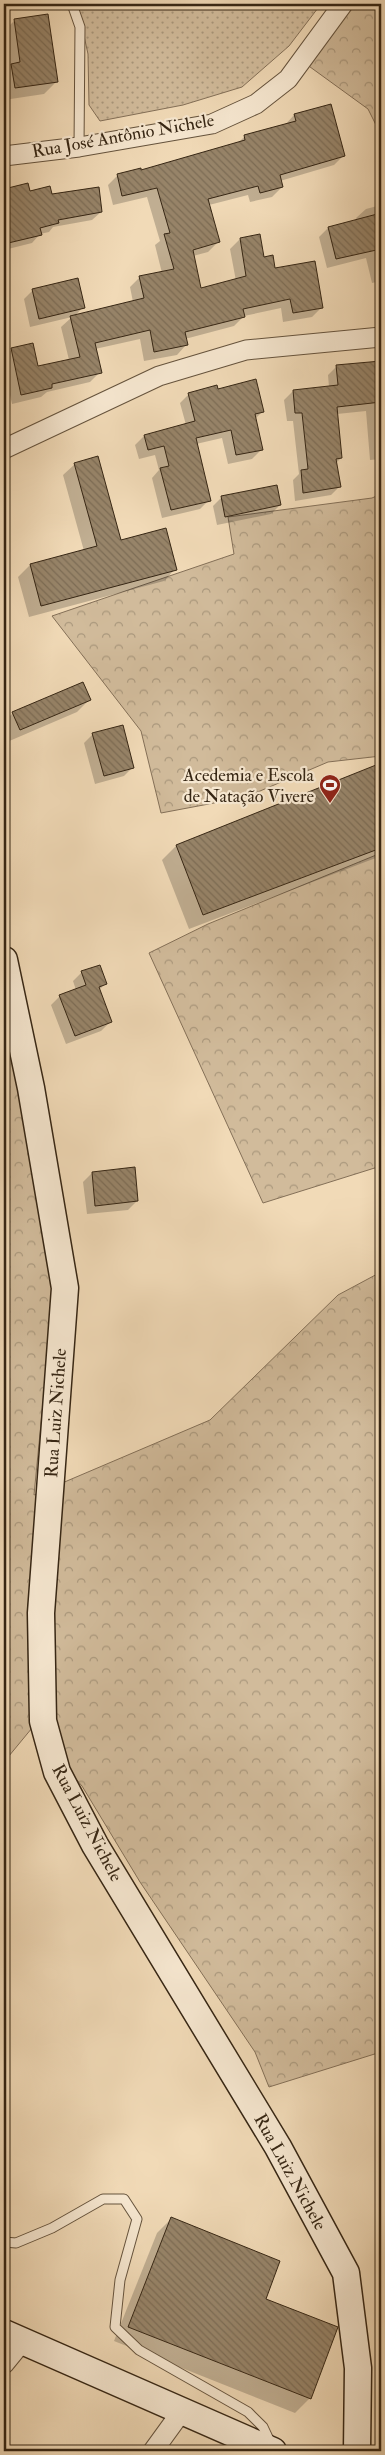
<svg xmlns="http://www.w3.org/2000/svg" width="385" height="2455" font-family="'IM FELL Double Pica',serif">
<defs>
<pattern id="grass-dots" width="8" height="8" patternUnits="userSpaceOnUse" patternTransform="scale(1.25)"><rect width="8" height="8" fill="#d1bb9b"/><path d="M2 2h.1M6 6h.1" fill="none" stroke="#aa987d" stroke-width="1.8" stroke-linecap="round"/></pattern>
<pattern id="forest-crowns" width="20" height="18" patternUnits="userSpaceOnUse" patternTransform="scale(1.25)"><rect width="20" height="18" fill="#d1bb9b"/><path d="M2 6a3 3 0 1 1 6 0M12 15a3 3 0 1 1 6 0" fill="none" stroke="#aa987d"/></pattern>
<pattern id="building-back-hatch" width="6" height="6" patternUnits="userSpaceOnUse" patternTransform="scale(1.25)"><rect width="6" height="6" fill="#978469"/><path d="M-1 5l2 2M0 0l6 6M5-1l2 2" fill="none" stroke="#7c6c55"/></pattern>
</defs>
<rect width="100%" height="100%" fill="#f1dab7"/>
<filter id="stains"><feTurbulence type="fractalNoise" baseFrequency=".004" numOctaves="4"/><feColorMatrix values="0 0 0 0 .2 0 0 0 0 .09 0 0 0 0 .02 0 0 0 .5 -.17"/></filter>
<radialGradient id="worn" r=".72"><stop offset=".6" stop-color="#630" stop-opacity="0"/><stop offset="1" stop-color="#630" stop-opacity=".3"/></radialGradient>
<polygon fill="url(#grass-dots)" stroke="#847058" points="77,4 321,4 289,46 242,87 183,105 100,121 89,105 88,54"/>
<g fill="url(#forest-crowns)" stroke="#847058">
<polygon points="341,4 381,4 381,135 368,109 306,64"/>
<polygon points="381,494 381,756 328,762 246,797 161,813 141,731 52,616 234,554 228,517 372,498"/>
<polygon points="381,853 381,1166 263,1203 149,953 208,924"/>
<polygon points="4,1005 48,1236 53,1300 34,1495 210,1420 338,1295 381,1272 381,2052 269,2087 255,2052 140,1882 82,1786 32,1728 4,1762"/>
</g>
<g fill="#0003">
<polygon points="15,20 57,81 44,94 4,100 4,73 8,69 4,31"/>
<polygon points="330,105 344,155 334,165 280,181 282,187 272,197 250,202 248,195 209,205 218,242 208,252 193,256 200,290 236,281 230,249 240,239 322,307 312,317 283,322 281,308 244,316 234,326 185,339 186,345 177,355 144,361 140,339 95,349 100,372 90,382 47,392 41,397 12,404 4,368 4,330 8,353 12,349 37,367 69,360 61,327 72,317 30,327 24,299 33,290 83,307 74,317 133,302 130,287 140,277 162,273 155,245 160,241 147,197 113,205 108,185 118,175 140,172 237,144 244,137 284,126 294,115"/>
<polygon points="27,184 29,193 51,196 101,212 92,220 53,227 49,232 40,234 32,243 4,250 4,190"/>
<polygon points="381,205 381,281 372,283 366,258 327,268 319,237 328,228 357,220 356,218 366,209"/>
<polygon points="381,362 381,459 370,460 366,411 337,414 341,458 336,463 340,486 331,495 295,501 293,480 299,474 293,421 287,421 284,400 293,391 329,387 328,375 337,366"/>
<polygon points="217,391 262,412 255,419 261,450 252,459 228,464 222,438 196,444 209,500 200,509 162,518 152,478 159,470 155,455 139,459 135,445 144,436 186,425 180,403 189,394"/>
<polygon points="75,464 120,541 175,569 164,581 29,617 18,577 30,565 84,551 63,475"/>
<polygon points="222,497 280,505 271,514 217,525 213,506"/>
<polygon points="89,700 77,712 7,742 4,733 4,722 13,713"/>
<polygon points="93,734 133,767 124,776 95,784 84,743"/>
<polygon points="381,765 381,856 189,929 162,860 176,846"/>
<polygon points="82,972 105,984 99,990 110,1022 101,1031 66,1044 51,1005 60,996 76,990 73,981"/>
<polygon points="92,1173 137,1201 128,1210 87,1214 83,1182"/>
<polygon points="171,2219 310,2398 295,2413 114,2341 157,2233"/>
</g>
<g fill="url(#building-back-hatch)" stroke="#362614">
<polygon points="48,14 58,82 15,88 11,64 20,62 14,19"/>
<polygon points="331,104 345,156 280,175 283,187 260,193 258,186 208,199 220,242 193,250 201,288 246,276 240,238 260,234 264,257 273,255 275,268 315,261 323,308 293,313 290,299 243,309 245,317 185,332 188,345 154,352 150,330 95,343 102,373 52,384 52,388 21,395 11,348 33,343 38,366 80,357 70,316 144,298 139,276 174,269 164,234 170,233 157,188 122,196 117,174 141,168 141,170 245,140 244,135 296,121 294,114"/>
<polygon points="28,183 30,191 50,186 52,194 99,187 102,212 58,220 59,223 40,228 42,235 4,244 4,189"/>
<polygon points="381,213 381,249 336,259 328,227"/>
<polygon points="78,278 85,308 39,319 32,289"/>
<polygon points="381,361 381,402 337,407 342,458 336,459 341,487 303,493 301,470 308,469 302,413 295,413 293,390 338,385 336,365"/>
<polygon points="256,379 264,412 255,414 263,450 236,455 231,430 196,438 211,501 171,510 160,468 169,466 164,446 148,450 144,435 195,421 188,393 217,385 218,389"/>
<polygon points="98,456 121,540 166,528 177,570 41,606 30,564 97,546 74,463"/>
<polygon points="277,485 281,505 225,517 221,496"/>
<polygon points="83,682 91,700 20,730 12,712"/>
<polygon points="123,725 134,768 104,776 92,733"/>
<polygon points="381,763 381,848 203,915 176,845"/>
<polygon points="100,965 107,984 99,987 112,1022 75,1036 59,995 86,985 81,971"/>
<polygon points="135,1167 138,1201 95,1206 92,1172"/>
<polygon points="171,2217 280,2261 266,2299 338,2327 311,2399 128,2327"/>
</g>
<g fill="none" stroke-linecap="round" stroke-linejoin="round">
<g stroke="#65533d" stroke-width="11">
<g id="lane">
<polyline points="9,4 10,4"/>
<polyline points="72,4 80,27 79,147"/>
<polyline points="4,2242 16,2243 52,2228 103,2199 124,2199 137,2219 120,2280 115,2327 139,2350 248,2412 263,2427 271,2444"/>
</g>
</g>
<g stroke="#65533d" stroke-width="21">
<g id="street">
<polyline points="4,156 79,147 212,124 256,104 288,79 343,4"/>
<polyline points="4,449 159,376 246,350 381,337"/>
<polyline points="4,2364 22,2342"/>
<polyline points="153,2451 182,2411"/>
</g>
</g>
<g stroke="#362614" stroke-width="29">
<g id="secondary">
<polyline points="4,960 31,1088 65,1288 41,1613 43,1721 57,1772 95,1845 278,2147 346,2273 358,2368 357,2451"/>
<polyline points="4,2333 273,2451"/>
</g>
</g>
<use href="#lane" stroke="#f6e7d0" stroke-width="9"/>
<use href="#street" stroke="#f6e7d0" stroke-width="19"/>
<use href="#secondary" stroke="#f6e7d0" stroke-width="26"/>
</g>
<defs>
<g id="stadium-pin" transform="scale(1.125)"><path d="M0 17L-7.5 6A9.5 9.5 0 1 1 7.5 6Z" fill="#8f2418" stroke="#f6e7d0"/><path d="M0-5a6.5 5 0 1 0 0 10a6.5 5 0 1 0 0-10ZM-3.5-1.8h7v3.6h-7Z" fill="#fff"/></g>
</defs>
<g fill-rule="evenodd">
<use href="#stadium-pin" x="330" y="785"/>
</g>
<g text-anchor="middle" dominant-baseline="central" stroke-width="4.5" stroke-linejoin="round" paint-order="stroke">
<g font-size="18" fill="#362614" stroke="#f6e7d0">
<text transform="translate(123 136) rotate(-10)">Rua José Antônio Nichele</text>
<text transform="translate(56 1413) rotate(-86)">Rua Luiz Nichele</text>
<text transform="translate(87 1823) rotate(62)">Rua Luiz Nichele</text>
<text transform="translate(290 2172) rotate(61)">Rua Luiz Nichele</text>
</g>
<g font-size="18" fill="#362614" stroke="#f6e7d0" text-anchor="end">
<text x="314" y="775">Acedemia e Escola<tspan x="314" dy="21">de Natação Vivere</tspan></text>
</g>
</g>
<rect width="385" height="2455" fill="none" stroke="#f1dab7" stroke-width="20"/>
<rect x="5" y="5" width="375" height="2445" fill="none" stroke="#362614" stroke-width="2.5"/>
<rect x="10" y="10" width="365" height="2435" fill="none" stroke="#362614"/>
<rect width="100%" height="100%" filter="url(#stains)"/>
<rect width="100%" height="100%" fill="url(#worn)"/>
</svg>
